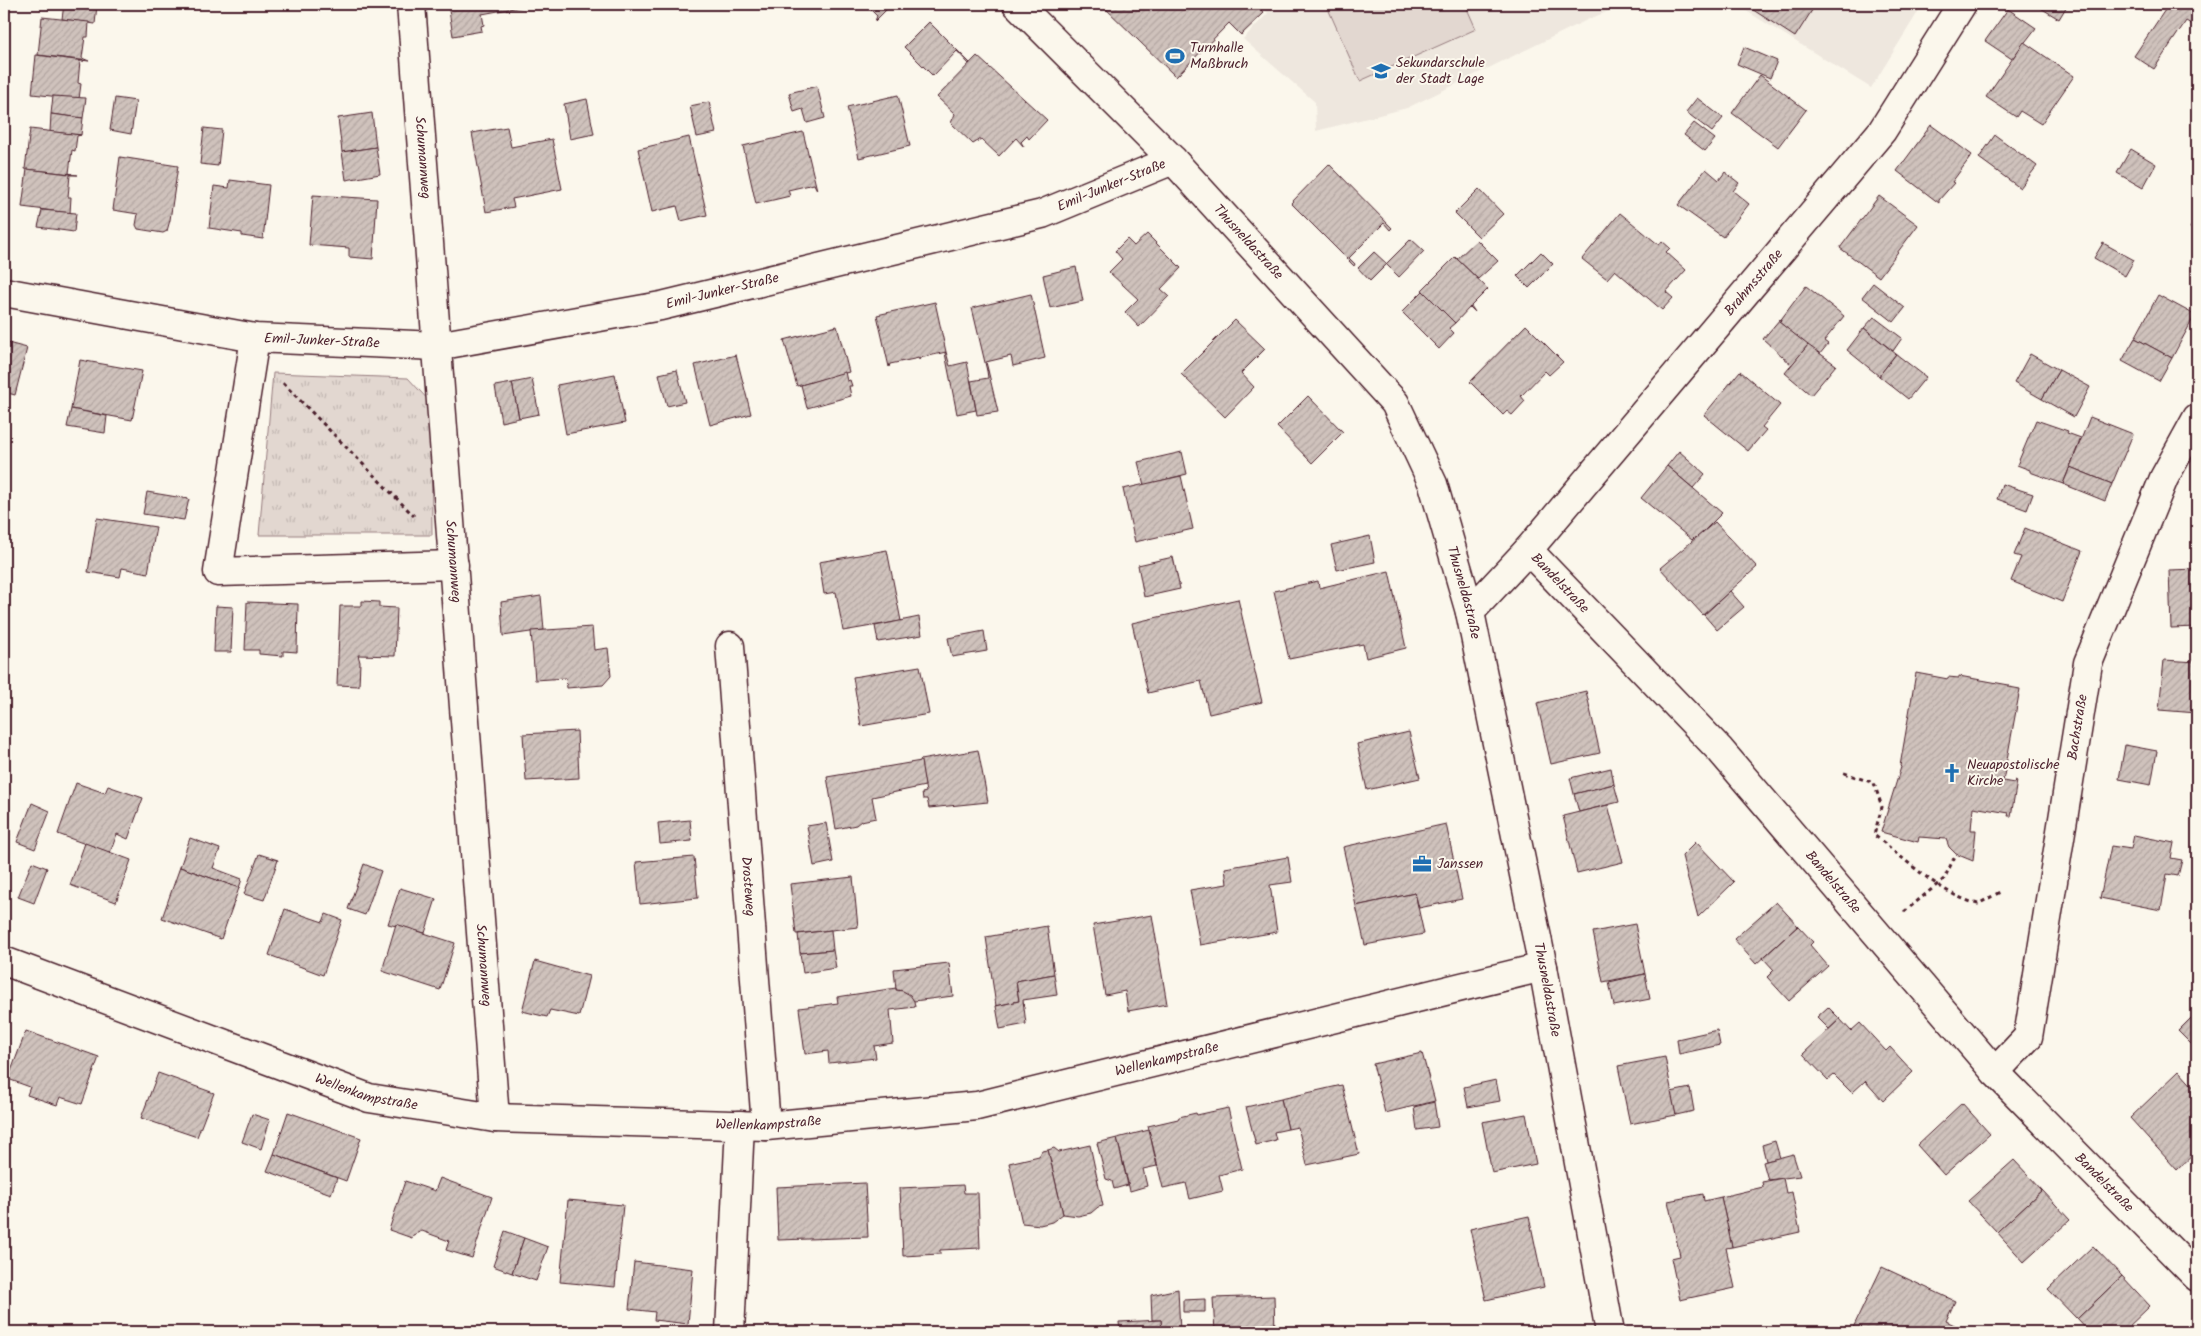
<svg xmlns="http://www.w3.org/2000/svg" width="2201" height="1336" font-family="Kalam,sans-serif">
<defs>
<pattern id="grass-tufts" width="24" height="20" patternUnits="userSpaceOnUse" patternTransform="scale(1.25)"><rect width="24" height="20" fill="#e2d7d0"/><path d="M3 7l-1-3M5 7V3M7 7l1-3M15 17l-1-3M17 17v-4M19 17l1-3" fill="none" stroke="#c3b8b3"/></pattern>
<pattern id="building-hatch" width="6" height="6" patternUnits="userSpaceOnUse" patternTransform="scale(1.25)"><rect width="6" height="6" fill="#cfc2bc"/><path d="M-1 1l2-2M0 6l6-6M5 7l2-2" fill="none" stroke="#b3a6a2"/></pattern>
</defs>
<rect width="100%" height="100%" fill="#fbf7ec"/>
<filter id="ink" filterUnits="userSpaceOnUse"><feTurbulence type="fractalNoise" baseFrequency=".02" numOctaves="2"/><feDisplacementMap in="SourceGraphic" scale="10" xChannelSelector="R" yChannelSelector="G"/><feConvolveMatrix kernelMatrix="1 2 1 2 8 2 1 2 1" color-interpolation-filters="sRGB"/></filter>
<g filter="url(#ink)">
<g fill="#eee7de">
<polygon points="1260,4 1626,4 1589,19 1407,108 1316,131 1315,102 1243,39 1268,13"/>
<polygon points="1735,4 1923,4 1871,88"/>
</g>
<polygon fill="url(#grass-tufts)" stroke="#967b7e" points="273,373 408,378 431,403 432,535 259,535"/>
<polygon fill="#e2d7d0" stroke="#967b7e" points="1326,4 1465,4 1476,29 1360,81"/>
<g fill="url(#building-hatch)" stroke="#4a1f2b">
<polygon points="64,4 97,5 95,24 62,19"/>
<polygon points="448,4 524,4 525,6 482,14 484,25 481,26 482,31 453,36"/>
<polygon points="865,4 892,4 875,21 877,16"/>
<polygon points="1101,4 1255,4 1264,13 1241,35 1229,23 1176,77"/>
<polygon points="1744,4 1816,4 1795,37"/>
<polygon points="2034,4 2068,4 2059,19"/>
<polygon points="2169,4 2197,4 2197,19 2193,25 2186,21 2154,69 2134,56"/>
<polygon points="2008,9 2036,28 2012,59 1985,41"/>
<polygon points="42,17 89,22 88,37 85,37 82,58 89,61 38,55"/>
<polygon points="929,22 970,63 969,64 957,51 933,76 904,47"/>
<polygon points="2024,42 2074,76 2041,124 2020,111 2016,117 1986,97"/>
<polygon points="1744,47 1777,61 1770,78 1737,64"/>
<polygon points="36,55 84,61 80,61 78,83 81,84 79,99 32,94"/>
<polygon points="977,56 1047,120 1029,139 1027,136 1021,142 1024,147 1016,138 999,156 981,139 973,144 951,123 955,114 937,97"/>
<polygon points="1760,75 1806,110 1778,147 1732,113"/>
<polygon points="817,86 825,118 807,123 803,109 794,112 789,93"/>
<polygon points="898,95 910,146 859,158 847,107"/>
<polygon points="53,96 86,98 83,118 51,114"/>
<polygon points="115,98 136,101 131,134 110,130"/>
<polygon points="1697,98 1723,118 1712,132 1686,112"/>
<polygon points="587,99 594,134 570,139 564,104"/>
<polygon points="709,102 716,133 697,137 690,106"/>
<polygon points="372,113 376,147 342,152 338,118"/>
<polygon points="51,114 83,118 81,135 50,132"/>
<polygon points="1694,123 1715,139 1705,151 1684,135"/>
<polygon points="1931,125 1972,155 1952,182 1954,183 1939,200 1939,203 1897,171"/>
<polygon points="507,127 511,147 552,139 562,189 512,199 514,207 486,212 472,133"/>
<polygon points="204,128 222,130 218,166 200,164"/>
<polygon points="30,129 81,135 77,136 75,151 72,150 69,173 72,174 25,169"/>
<polygon points="803,132 817,190 814,184 788,190 790,196 756,204 743,146"/>
<polygon points="1995,135 2037,166 2020,188 1979,158"/>
<polygon points="689,137 707,215 681,221 677,206 652,212 638,149"/>
<polygon points="376,147 380,174 346,180 342,152"/>
<polygon points="2131,149 2156,164 2143,188 2117,173"/>
<polygon points="120,157 178,166 170,220 167,231 163,233 138,229 136,225 138,214 113,210"/>
<polygon points="1329,164 1392,228 1390,230 1384,223 1349,258 1355,264 1354,266 1291,203"/>
<polygon points="27,169 78,175 70,175 68,197 71,197 70,213 22,207"/>
<polygon points="1706,169 1719,180 1725,172 1739,183 1733,191 1749,204 1723,237 1678,205"/>
<polygon points="230,180 269,185 263,239 242,236 242,233 209,228 214,186 229,188"/>
<polygon points="1479,189 1503,214 1479,237 1455,213"/>
<polygon points="313,195 377,199 373,259 349,257 349,248 309,245"/>
<polygon points="1879,196 1918,225 1879,277 1840,248"/>
<polygon points="42,210 76,213 74,232 38,227"/>
<polygon points="1620,213 1659,245 1662,241 1670,248 1666,252 1686,270 1666,292 1673,298 1662,310 1615,270 1607,279 1582,259"/>
<polygon points="2197,217 2197,232 2190,228"/>
<polygon points="1147,234 1181,268 1161,289 1169,296 1139,327 1125,312 1138,299 1109,272 1122,259 1115,251 1127,239 1134,246"/>
<polygon points="1411,239 1424,251 1399,277 1386,264"/>
<polygon points="1477,240 1498,261 1478,279 1457,259"/>
<polygon points="2103,243 2134,260 2125,276 2094,258"/>
<polygon points="1374,252 1387,264 1370,281 1358,268"/>
<polygon points="1541,252 1553,264 1529,288 1517,276"/>
<polygon points="1455,257 1488,289 1471,306 1475,312 1470,307 1455,323 1422,290"/>
<polygon points="1076,267 1083,301 1050,308 1043,275"/>
<polygon points="1873,283 1905,308 1894,322 1862,297"/>
<polygon points="1806,286 1844,316 1824,341 1828,344 1819,355 1779,322"/>
<polygon points="1423,291 1455,323 1449,328 1454,333 1439,349 1402,312"/>
<polygon points="1031,294 1045,358 1013,366 1011,356 986,362 988,370 987,371 972,308"/>
<polygon points="2158,295 2195,315 2172,358 2135,338"/>
<polygon points="935,302 946,352 920,358 919,360 919,358 890,364 889,367 877,315"/>
<polygon points="1874,317 1902,338 1893,351 1864,328"/>
<polygon points="1780,319 1781,320 1779,322 1808,345 1792,365 1763,339"/>
<polygon points="1235,320 1265,349 1241,373 1254,387 1225,417 1181,374"/>
<polygon points="1526,325 1563,362 1549,375 1545,371 1521,396 1525,401 1512,415 1507,411 1503,415 1470,382"/>
<polygon points="837,326 849,372 797,386 784,340"/>
<polygon points="1864,328 1896,354 1879,376 1847,350"/>
<polygon points="2135,338 2172,358 2159,381 2122,361"/>
<polygon points="4,342 27,348 15,395 4,392"/>
<polygon points="1808,345 1836,365 1811,395 1785,373"/>
<polygon points="946,352 950,366 967,362 976,410 957,414 945,353"/>
<polygon points="1896,354 1926,377 1908,399 1879,376"/>
<polygon points="2030,354 2059,370 2042,399 2014,383"/>
<polygon points="736,355 751,414 710,425 695,365"/>
<polygon points="80,360 142,371 132,420 71,409"/>
<polygon points="677,370 685,402 667,406 659,374"/>
<polygon points="988,370 998,412 977,415 971,381 988,378 987,371"/>
<polygon points="2059,370 2090,387 2074,417 2042,399"/>
<polygon points="1740,371 1780,405 1762,427 1766,430 1748,451 1704,415"/>
<polygon points="845,372 847,381 850,380 852,386 849,386 851,396 807,408 801,385"/>
<polygon points="615,374 625,423 566,434 557,385"/>
<polygon points="532,379 539,414 519,418 512,383"/>
<polygon points="512,383 519,418 501,422 495,386"/>
<polygon points="1308,396 1343,432 1312,463 1277,427"/>
<polygon points="71,409 107,416 105,433 67,427"/>
<polygon points="2090,417 2133,434 2112,484 2070,467"/>
<polygon points="2036,420 2068,431 2067,433 2081,438 2063,484 2030,472 2030,470 2017,465"/>
<polygon points="1679,451 1705,474 1693,488 1667,466"/>
<polygon points="1182,452 1187,474 1144,485 1138,462"/>
<polygon points="1667,466 1722,513 1696,539 1695,537 1692,540 1641,498"/>
<polygon points="2070,467 2112,484 2105,501 2063,484"/>
<polygon points="1181,476 1193,529 1135,542 1123,489"/>
<polygon points="2002,484 2033,494 2027,510 1997,499"/>
<polygon points="147,492 189,499 184,520 143,514"/>
<polygon points="97,518 156,527 148,573 122,568 120,577 88,572"/>
<polygon points="1715,522 1757,567 1703,615 1660,568"/>
<polygon points="2025,528 2082,551 2062,602 2011,581 2021,557 2014,555"/>
<polygon points="1370,536 1375,562 1337,570 1331,545"/>
<polygon points="887,550 901,621 843,631 836,592 824,594 819,562"/>
<polygon points="1173,557 1180,589 1144,597 1138,565"/>
<polygon points="2197,569 2197,627 2171,628 2169,570"/>
<polygon points="1389,571 1406,648 1366,658 1363,644 1289,659 1274,591 1318,581 1319,588"/>
<polygon points="1730,591 1744,607 1717,630 1704,615"/>
<polygon points="541,596 544,630 503,636 501,602"/>
<polygon points="1238,599 1262,702 1209,714 1201,681 1148,693 1132,623"/>
<polygon points="362,601 379,602 379,607 397,608 395,656 358,655 360,662 359,686 337,685 340,606 362,606"/>
<polygon points="247,602 298,604 297,652 283,651 283,656 259,654 259,650 245,650"/>
<polygon points="216,606 233,607 231,652 214,652"/>
<polygon points="919,617 922,635 878,642 875,626"/>
<polygon points="592,627 594,650 608,648 611,676 603,685 567,688 566,678 535,680 531,631"/>
<polygon points="984,631 987,651 952,657 948,638"/>
<polygon points="2164,660 2197,662 2197,713 2159,710"/>
<polygon points="920,666 929,714 861,726 853,677"/>
<polygon points="1916,673 1948,679 1948,677 1959,678 1959,676 2009,685 2009,687 2020,689 2003,781 2014,783 2015,780 2017,781 2011,816 2008,816 2009,813 1973,807 1971,830 1976,830 1973,861 1956,854 1949,847 1946,839 1919,837 1918,842 1881,832 1901,767 1900,766"/>
<polygon points="1586,691 1600,753 1551,764 1537,703"/>
<polygon points="577,731 579,778 526,781 523,734"/>
<polygon points="1409,732 1420,778 1367,790 1357,744"/>
<polygon points="2125,745 2157,751 2151,785 2119,779"/>
<polygon points="978,750 988,802 929,808 927,799 923,799 922,793 926,792 920,760"/>
<polygon points="921,761 925,786 872,797 876,818 861,821 856,825 836,829 827,777"/>
<polygon points="1611,768 1614,784 1574,794 1570,778"/>
<polygon points="76,783 105,793 108,786 143,798 128,839 117,834 110,853 58,834"/>
<polygon points="1614,784 1619,802 1579,812 1574,794"/>
<polygon points="32,803 50,811 35,849 17,842"/>
<polygon points="1608,805 1623,862 1577,873 1563,816"/>
<polygon points="690,820 692,841 660,844 658,823"/>
<polygon points="826,823 833,862 814,866 807,826"/>
<polygon points="1446,824 1462,899 1419,908 1415,893 1356,906 1343,847"/>
<polygon points="4,832 10,834 4,849"/>
<polygon points="2134,835 2174,843 2171,858 2182,860 2178,876 2167,874 2161,910 2100,898 2111,846 2131,849"/>
<polygon points="190,838 220,849 213,868 242,879 239,888 180,867"/>
<polygon points="1696,842 1734,882 1698,917 1682,856"/>
<polygon points="85,843 131,860 116,902 70,885"/>
<polygon points="259,854 278,860 264,900 244,894"/>
<polygon points="694,857 698,898 640,904 636,862"/>
<polygon points="1288,857 1292,882 1270,885 1277,932 1200,945 1190,890 1227,884 1225,868"/>
<polygon points="32,862 47,868 34,903 18,897"/>
<polygon points="364,864 381,871 365,915 348,909"/>
<polygon points="180,867 239,888 221,939 162,918"/>
<polygon points="853,877 858,927 796,934 790,884"/>
<polygon points="400,888 436,899 425,933 388,924"/>
<polygon points="1415,893 1424,934 1365,945 1356,906"/>
<polygon points="1776,902 1798,926 1756,964 1734,939"/>
<polygon points="285,909 323,922 326,914 342,920 323,975 269,955"/>
<polygon points="1152,915 1167,1004 1128,1011 1125,991 1105,995 1093,925"/>
<polygon points="396,924 455,943 440,990 382,971"/>
<polygon points="1635,924 1645,974 1603,982 1593,932"/>
<polygon points="1047,926 1054,974 1016,981 1019,1001 996,1006 986,937"/>
<polygon points="1798,926 1813,942 1810,945 1828,966 1789,1001 1767,977 1774,970 1763,958"/>
<polygon points="831,930 833,950 800,953 798,934"/>
<polygon points="833,950 836,968 803,973 800,953"/>
<polygon points="535,961 589,976 579,1016 550,1010 547,1017 522,1011"/>
<polygon points="949,963 953,996 914,1001 903,991 896,990 894,969"/>
<polygon points="1054,974 1057,995 1023,1000 1026,1024 1000,1029 996,1006 1019,1001 1016,981"/>
<polygon points="1645,974 1650,999 1614,1006 1609,982"/>
<polygon points="896,988 896,990 903,991 910,995 914,1001 915,1007 890,1010 893,1043 874,1046 876,1058 829,1063 828,1051 805,1054 799,1008 838,1003 837,997"/>
<polygon points="1828,1007 1840,1019 1829,1029 1817,1017"/>
<polygon points="2197,1012 2197,1050 2178,1031"/>
<polygon points="1840,1019 1851,1031 1860,1023 1886,1051 1890,1047 1913,1072 1883,1101 1865,1081 1852,1093 1834,1075 1828,1080 1803,1054"/>
<polygon points="1717,1030 1720,1045 1679,1054 1677,1039"/>
<polygon points="26,1031 99,1057 82,1104 60,1097 57,1105 27,1095 30,1087 8,1079"/>
<polygon points="1422,1053 1435,1101 1385,1113 1373,1064"/>
<polygon points="1665,1057 1676,1115 1630,1124 1618,1066"/>
<polygon points="2179,1071 2197,1091 2197,1151 2177,1170 2130,1118"/>
<polygon points="158,1073 214,1093 197,1137 141,1118"/>
<polygon points="1496,1080 1500,1101 1468,1107 1464,1087"/>
<polygon points="1342,1085 1359,1154 1307,1165 1298,1127 1288,1129 1281,1099"/>
<polygon points="1690,1088 1694,1111 1676,1115 1671,1092"/>
<polygon points="1281,1099 1288,1129 1274,1132 1276,1140 1256,1145 1246,1107"/>
<polygon points="1434,1102 1438,1127 1417,1130 1414,1107"/>
<polygon points="1962,1103 1990,1134 1944,1175 1917,1145"/>
<polygon points="1228,1108 1242,1169 1219,1175 1223,1191 1190,1199 1186,1183 1163,1188 1148,1126 1178,1119 1179,1117 1196,1113 1197,1115"/>
<polygon points="288,1112 361,1138 346,1181 274,1154"/>
<polygon points="252,1114 270,1120 261,1149 242,1142"/>
<polygon points="1526,1114 1536,1164 1492,1173 1482,1122"/>
<polygon points="1149,1130 1157,1166 1143,1169 1147,1186 1130,1191 1117,1138"/>
<polygon points="1117,1138 1128,1185 1114,1189 1112,1181 1106,1179 1097,1143"/>
<polygon points="1775,1141 1780,1158 1766,1161 1762,1145"/>
<polygon points="1090,1145 1103,1206 1098,1207 1091,1213 1078,1216 1063,1214 1048,1150 1054,1148 1059,1152"/>
<polygon points="1048,1150 1063,1214 1052,1222 1040,1225 1022,1223 1009,1163 1039,1156 1042,1151"/>
<polygon points="274,1154 337,1178 331,1194 267,1171"/>
<polygon points="1793,1154 1800,1176 1768,1180 1763,1162"/>
<polygon points="2014,1160 2042,1190 1997,1232 1968,1201"/>
<polygon points="440,1178 492,1197 472,1258 446,1250 449,1241 422,1231 413,1235 412,1238 389,1230 405,1181 435,1191"/>
<polygon points="1783,1178 1786,1193 1792,1192 1800,1232 1732,1247 1721,1197 1763,1187 1762,1182"/>
<polygon points="865,1183 868,1237 778,1240 776,1187"/>
<polygon points="963,1185 964,1193 978,1193 980,1248 940,1250 940,1254 903,1256 900,1188"/>
<polygon points="2042,1190 2070,1220 2024,1262 1997,1232"/>
<polygon points="1703,1194 1704,1201 1721,1197 1732,1247 1726,1248 1735,1288 1680,1300 1671,1258 1680,1256 1668,1201"/>
<polygon points="568,1200 623,1205 615,1287 560,1282"/>
<polygon points="1529,1216 1544,1287 1486,1300 1470,1229"/>
<polygon points="505,1231 524,1238 512,1273 493,1266"/>
<polygon points="524,1238 548,1247 536,1281 512,1273"/>
<polygon points="2093,1246 2122,1276 2077,1319 2048,1289"/>
<polygon points="634,1262 693,1269 688,1324 654,1320 655,1312 629,1309"/>
<polygon points="1882,1267 1955,1301 1946,1321 1969,1332 1851,1332"/>
<polygon points="2122,1276 2150,1306 2123,1332 2089,1332 2077,1319"/>
<polygon points="1178,1289 1180,1332 1162,1332 1161,1320 1152,1320 1151,1295"/>
<polygon points="1274,1296 1275,1332 1215,1332 1213,1298"/>
<polygon points="1205,1299 1205,1312 1183,1312 1183,1300"/>
<polygon points="1161,1320 1162,1332 1120,1332 1119,1322"/>
</g>
<g fill="none" stroke-linecap="round" stroke-linejoin="round">
<g stroke="#4a1f2b" stroke-width="31">
<g id="minor">
<path id="s1" d="M411 4 495 1118"/>
<path id="s2" d="M1017 4 1173 160 1395 403 1433 484 1470 612 1543 967 1610 1332"/>
<path id="s3" d="M4 292 255 338 437 346 661 306 1042 214 1173 160"/>
<polyline points="255,338 218,572 454,565"/>
<path id="s4" d="M1528 550 1882 131 1962 4"/>
<path id="s5" d="M1470 612 1528 550 1720 750 1995 1072 2197 1277"/>
<path id="s6" d="M730 646 766 1126"/>
<path id="s7" d="M4 961 369 1098 495 1118 766 1126 977 1106 1543 967"/>
<path id="s8" d="M1995 1072 2028 1037 2088 663 2164 478 2197 418"/>
<polyline points="730,1332 740,1125"/>
</g>
</g>
<g stroke="#4a1f2b" stroke-width="3" stroke-dasharray="4 4" stroke-linecap="butt">
<polyline points="283,383 414,516"/>
<path d="M1844 773 1874 783 1882 807 1874 835C1904 858 1941 895 1978 904L2000 892"/>
<polyline points="1904,912 1944,879 1956,854"/>
</g>
<use href="#minor" stroke="#fbf7ec" stroke-width="28"/>
</g>
</g>
<defs>
<g id="stadium-bare" transform="scale(1.5)"><path d="M0-5a6.5 5 0 1 0 0 10a6.5 5 0 1 0 0-10ZM-3.5-1.8h7v3.6h-7Z" fill="#1f6fb2" stroke="#fbf7ec" stroke-width="2.5" paint-order="stroke"/></g>
<g id="school-bare" transform="scale(1.5)"><path d="M0-5L7-2L0 1L-7-2ZM-4 1L0 2.5L4 1V4Q0 6-4 4Z" fill="#1f6fb2" stroke="#fbf7ec" stroke-width="2.5" paint-order="stroke"/></g>
<g id="church-bare" transform="scale(1.5)"><path d="M-1.2-6h2.4v3.5h3.3v2.4h-3.3V6h-2.4V-.1h-3.3v-2.4h3.3Z" fill="#1f6fb2" stroke="#fbf7ec" stroke-width="2.5" paint-order="stroke"/></g>
<g id="office-bare" transform="scale(1.5)"><path d="M-6-3h4V-5.5h4V-3h4V5H-6ZM-1-4.5V-3h2v-1.5ZM-6 0V1H6V0Z" fill="#1f6fb2" stroke="#fbf7ec" stroke-width="2.5" paint-order="stroke"/></g>
</defs>
<g fill-rule="evenodd">
<use href="#stadium-bare" x="1175" y="56"/>
<use href="#school-bare" x="1381" y="71"/>
<use href="#church-bare" x="1952" y="773"/>
<use href="#office-bare" x="1422" y="864"/>
</g>
<g text-anchor="middle" dominant-baseline="central" stroke-width="4" stroke-linejoin="round" paint-order="stroke">
<g font-size="14" fill="#4a1f2b" stroke="#fbf7ec" text-anchor="start">
<text x="1190" y="48">Turnhalle<tspan x="1190" dy="16">Maßbruch</tspan></text>
<text x="1396" y="63">Sekundarschule<tspan x="1396" dy="16">der Stadt Lage</tspan></text>
<text x="1967" y="765">Neuapostolische<tspan x="1967" dy="16">Kirche</tspan></text>
<text x="1437" y="864">Janssen</text>
</g>
<g font-size="14" fill="#4a1f2b" stroke="#fbf7ec">
<text stroke="none"><textPath href="#s1" startOffset="154">Schumannweg</textPath></text>
<text stroke="none"><textPath href="#s3" startOffset="1132">Emil-Junker-Straße</textPath></text>
<text stroke="none"><textPath href="#s2" startOffset="332">Thusneldastraße</textPath></text>
<text stroke="none"><textPath href="#s4" startOffset="350">Brahmsstraße</textPath></text>
<text stroke="none"><textPath href="#s3" startOffset="728">Emil-Junker-Straße</textPath></text>
<text stroke="none"><textPath href="#s3" startOffset="322">Emil-Junker-Straße</textPath></text>
<text stroke="none"><textPath href="#s1" startOffset="559">Schumannweg</textPath></text>
<text stroke="none"><textPath href="#s5" startOffset="131">Bandelstraße</textPath></text>
<text stroke="none"><textPath href="#s2" startOffset="752">Thusneldastraße</textPath></text>
<text stroke="none"><textPath href="#s8" startOffset="362">Bachstraße</textPath></text>
<text stroke="none"><textPath href="#s5" startOffset="536">Bandelstraße</textPath></text>
<text stroke="none"><textPath href="#s6" startOffset="241">Drosteweg</textPath></text>
<text stroke="none"><textPath href="#s1" startOffset="964">Schumannweg</textPath></text>
<text stroke="none"><textPath href="#s2" startOffset="1158">Thusneldastraße</textPath></text>
<text stroke="none"><textPath href="#s7" startOffset="1196">Wellenkampstraße</textPath></text>
<text stroke="none"><textPath href="#s7" startOffset="386">Wellenkampstraße</textPath></text>
<text stroke="none"><textPath href="#s7" startOffset="791">Wellenkampstraße</textPath></text>
<text stroke="none"><textPath href="#s5" startOffset="941">Bandelstraße</textPath></text>
</g>
</g>
<rect width="2201" height="1336" fill="none" stroke="#fbf7ec" stroke-width="20"/>
<rect x="10" y="10" width="2181" height="1316" fill="none" stroke="#4a1f2b" stroke-width="2" filter="url(#ink)"/>
</svg>
